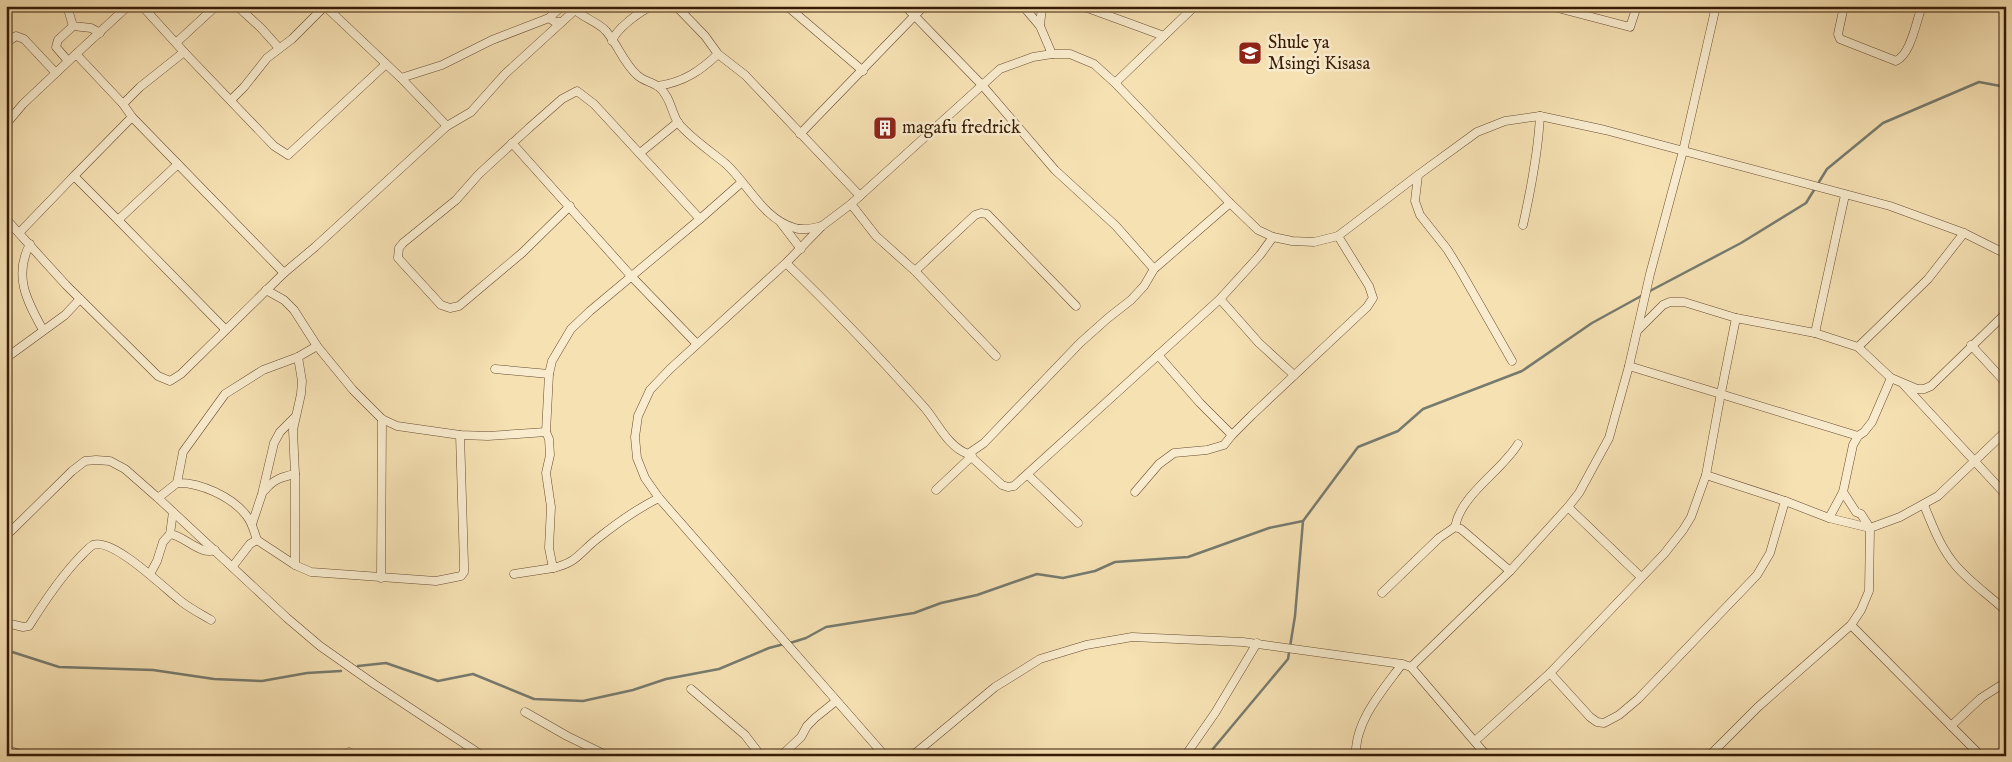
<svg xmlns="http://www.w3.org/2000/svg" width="2012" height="762" font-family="'IM FELL English',serif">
<rect width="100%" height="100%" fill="#f6e1b3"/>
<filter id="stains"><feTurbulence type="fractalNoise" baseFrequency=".004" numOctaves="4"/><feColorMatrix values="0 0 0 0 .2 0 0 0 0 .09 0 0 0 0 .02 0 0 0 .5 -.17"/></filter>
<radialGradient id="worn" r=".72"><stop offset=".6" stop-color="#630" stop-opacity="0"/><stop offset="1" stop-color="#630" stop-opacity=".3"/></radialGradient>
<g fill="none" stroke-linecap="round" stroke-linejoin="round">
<g stroke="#767b6f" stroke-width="2.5">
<polyline points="1648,292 1741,243 1806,203 1827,169 1883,123 1979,82 2006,87"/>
<polyline points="790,643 806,638 826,627 914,613 941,603 977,595 1037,574 1063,578 1095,571 1115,562 1188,557 1269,528 1303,521"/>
<polyline points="6,650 59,667 153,670 214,679 262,681 307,673 341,671"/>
<polyline points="358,666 386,663 438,681 473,674 534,699 583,701 633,690 666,679 719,669 769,648 784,644"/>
<polyline points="1207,756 1288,659 1295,616 1303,521 1358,447 1398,431 1423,409 1522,371 1592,323 1643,295"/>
</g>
<g stroke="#674c30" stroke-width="9">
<g id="street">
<polyline points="67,6 73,26 91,28 100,33"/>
<polyline points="128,6 76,54 123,104 132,117 284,273"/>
<polyline points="142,6 184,52"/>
<polyline points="237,6 261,28 279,48"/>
<polyline points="325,6 401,78 447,126"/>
<polyline points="676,6 705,36 718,54 745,75 860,196"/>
<polyline points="787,6 863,71"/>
<polyline points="905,6 982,85 1055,170 1116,226 1154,269"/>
<polyline points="1023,6 1040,26 1052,54"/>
<polyline points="1082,6 1164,36"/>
<polyline points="1550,6 1630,27 1637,6"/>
<path d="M1844 6 1838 34 1840 39 1896 61C1911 54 1916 22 1922 6"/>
<polyline points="2002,6 2006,7"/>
<path d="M572 7C582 18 597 21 606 31 618 45 623 62 637 75 643 81 653 82 660 88 670 97 671 110 677 121 684 133 714 154 726 164 748 184 764 220 795 228 803 231 813 228 822 226"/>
<polyline points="549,18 562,6"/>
<polyline points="1040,26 1042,6"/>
<path d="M612 41C616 29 640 11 652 6"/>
<polyline points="177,42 216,6"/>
<polyline points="6,43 16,36 24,39 55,72"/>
<polyline points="68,61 56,47 58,40 73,26"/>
<polyline points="401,78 442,65 492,40 549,18 555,22 561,22"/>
<polyline points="1115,83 1195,6"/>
<path d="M658 86C684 82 700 71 718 54"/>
<polyline points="231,100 244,87 267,58 292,39 325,6"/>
<polyline points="123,104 140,87 184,52 274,146 288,155 385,65"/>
<polyline points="6,124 23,104 76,54"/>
<polyline points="800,134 924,6"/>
<polyline points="512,143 632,277 697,344"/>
<polyline points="640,153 678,122"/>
<polyline points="178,164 118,220 225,329"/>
<polyline points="1418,175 1415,201 1420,215 1447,249 1460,270 1512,361"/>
<polyline points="851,204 876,236 915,271 996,356"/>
<polyline points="570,206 522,253 459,306 450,308 441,305 398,258 399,248 403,243 456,200 479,174 529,128 562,99 577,91 594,104 700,219 742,182"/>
<polyline points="6,219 66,285 158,376 170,381 181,374 284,273 315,247 447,126 471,112 505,74 575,10"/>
<polyline points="118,220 74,176 132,117"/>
<polyline points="781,223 801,249"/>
<path d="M1523 225C1531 189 1538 153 1540 116"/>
<polyline points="19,233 74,176"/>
<path d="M30 244C13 276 27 301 43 330"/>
<path d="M786 263C834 309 880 358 924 407 938 423 947 446 968 454L984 443 1080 343 1108 318 1131 300 1144 286 1154 269 1230 203"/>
<polyline points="915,271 975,215 981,213 987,214 1076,306"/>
<polyline points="266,290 284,300 294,310 317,346 353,390 382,419 397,426 460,435 488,436 546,432"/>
<polyline points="1220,299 1259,343 1294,375"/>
<polyline points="1638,330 1663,305 1670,302 1684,302 1736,318 1815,333 1858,347 1891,378 1917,389 1924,389 1931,386 2006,313"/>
<polyline points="1815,333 1845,195"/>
<polyline points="1971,345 2006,383"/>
<polyline points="1858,347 1928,279 1964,233"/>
<polyline points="1158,355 1200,403 1232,435"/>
<polyline points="6,358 65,315 80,299"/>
<polyline points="1629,366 1858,436"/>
<polyline points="495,369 549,374"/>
<polyline points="1904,385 2006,495"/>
<polyline points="968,454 1002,485 1008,487 1014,486 1220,299 1260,255 1273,237"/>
<polyline points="1028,475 1078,523"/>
<polyline points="1706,475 1785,501 1829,518 1870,528 1900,517 1938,496 2006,431"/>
<path d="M265 490C274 479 282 477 295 474"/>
<polyline points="936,490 972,456"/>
<polyline points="1135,492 1159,464 1174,453 1207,450 1224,445 1232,435 1252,415 1367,307 1373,298 1369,286 1338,236"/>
<polyline points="158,498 177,483"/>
<path d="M659 498C636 509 617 523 597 539 579 553 578 562 553 568L549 548 551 507 546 473 550 455 549 439 546 432 549 374 552 361 571 329 590 311 700 219"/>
<path d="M1924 505C1933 527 1941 549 1957 567 1971 583 1990 596 2006 611"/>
<polyline points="1568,507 1641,577"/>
<polyline points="1829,518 1843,492 1853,445 1858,436 1864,432 1872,422 1891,378"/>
<polyline points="252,524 262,494 274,443 280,432 295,417"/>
<path d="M1455 527C1461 494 1501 472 1518 444"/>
<path d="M170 534C185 536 201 556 215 550"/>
<polyline points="6,536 72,471 85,461 96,460 110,461 125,469 158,498 287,618 320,646 374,684 483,756"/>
<path d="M257 540C254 531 252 522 246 515 232 497 200 482 177 483L183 452 225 394 263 370 298 357 317 346"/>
<polyline points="295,565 295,474 293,430 301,394 302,381 298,357"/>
<polyline points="233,566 250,544 257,540 295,565 311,572 436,581 461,576 464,572 464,564 460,435"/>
<polyline points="150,574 157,561 163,542 170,534 173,512"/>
<polyline points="514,574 553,568"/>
<polyline points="381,578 382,419"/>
<polyline points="1382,593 1439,538 1455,527 1461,529 1510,571"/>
<path d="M6 623 23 627 29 626C44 602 59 579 79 558 83 554 88 548 93 545 113 537 166 590 182 602 191 609 201 614 211 620"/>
<polyline points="1851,625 1981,756"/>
<polyline points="1411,667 1510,571 1568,507 1579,493 1609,438 1629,366 1650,274 1683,151 1716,6"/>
<polyline points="1550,673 1590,717 1597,722 1604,723 1619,715 1638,699 1757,575 1770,553 1785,501"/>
<polyline points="691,689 745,735 761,756"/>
<polyline points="525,712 567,736 608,756"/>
<polyline points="1951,726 1981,698 2006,682"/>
<polyline points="1475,741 1550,673 1664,554 1683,530 1691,517 1706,475 1721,393 1736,318"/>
<polyline points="6,749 23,756"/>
<polyline points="349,752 350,756"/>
<polyline points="781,756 801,737 807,726 815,718 836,701"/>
<polyline points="885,756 659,498 645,478 637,458 635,437 638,416 650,390 670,369 786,263 822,226 851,204 1000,69 1033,57 1052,54 1070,54 1094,64 1115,83 1230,203 1258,230 1273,237 1292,241 1314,242 1338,236 1418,175 1477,132 1505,121 1540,116 1605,130 1890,206 1964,233 2006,254"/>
<polyline points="912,756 995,687 1040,659 1086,645 1132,637 1243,642 1402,664 1411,667 1487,756"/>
<polyline points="1185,756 1215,713 1257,643"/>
<path d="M1356 756C1354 722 1383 690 1402 664"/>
<polyline points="1709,756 1758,707 1851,625 1861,610 1869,591 1870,528 1861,514 1856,512 1843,492"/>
</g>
</g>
<use href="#street" stroke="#f9ecce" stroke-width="8"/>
</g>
<defs>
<g id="school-square" transform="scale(1.25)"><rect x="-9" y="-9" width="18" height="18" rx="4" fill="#8f2418" stroke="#f9ecce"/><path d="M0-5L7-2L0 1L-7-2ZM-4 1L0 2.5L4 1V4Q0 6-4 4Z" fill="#fff"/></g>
<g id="building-square" transform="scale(1.25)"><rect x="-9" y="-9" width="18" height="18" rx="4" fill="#8f2418" stroke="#f9ecce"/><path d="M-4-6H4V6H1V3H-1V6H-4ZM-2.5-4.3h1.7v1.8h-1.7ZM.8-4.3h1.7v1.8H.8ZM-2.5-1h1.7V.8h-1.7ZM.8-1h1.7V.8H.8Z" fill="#fff"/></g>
</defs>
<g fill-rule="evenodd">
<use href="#school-square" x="1250" y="53"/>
<use href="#building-square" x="885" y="128"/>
</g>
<g text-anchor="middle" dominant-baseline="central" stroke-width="5" stroke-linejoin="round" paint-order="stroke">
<g font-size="18" fill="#371b05" stroke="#f9ecce" text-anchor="start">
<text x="1268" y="43">Shule ya<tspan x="1268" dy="21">Msingi Kisasa</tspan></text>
<text x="902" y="128">magafu fredrick</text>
</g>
</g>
<rect width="2012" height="762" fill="none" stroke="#f6e1b3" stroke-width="25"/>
<rect x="8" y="8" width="1997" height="747" fill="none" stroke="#371b05" stroke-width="2.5"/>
<rect x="12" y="12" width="1987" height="737" fill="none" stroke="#371b05"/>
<rect width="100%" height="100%" filter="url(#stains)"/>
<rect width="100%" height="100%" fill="url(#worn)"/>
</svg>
